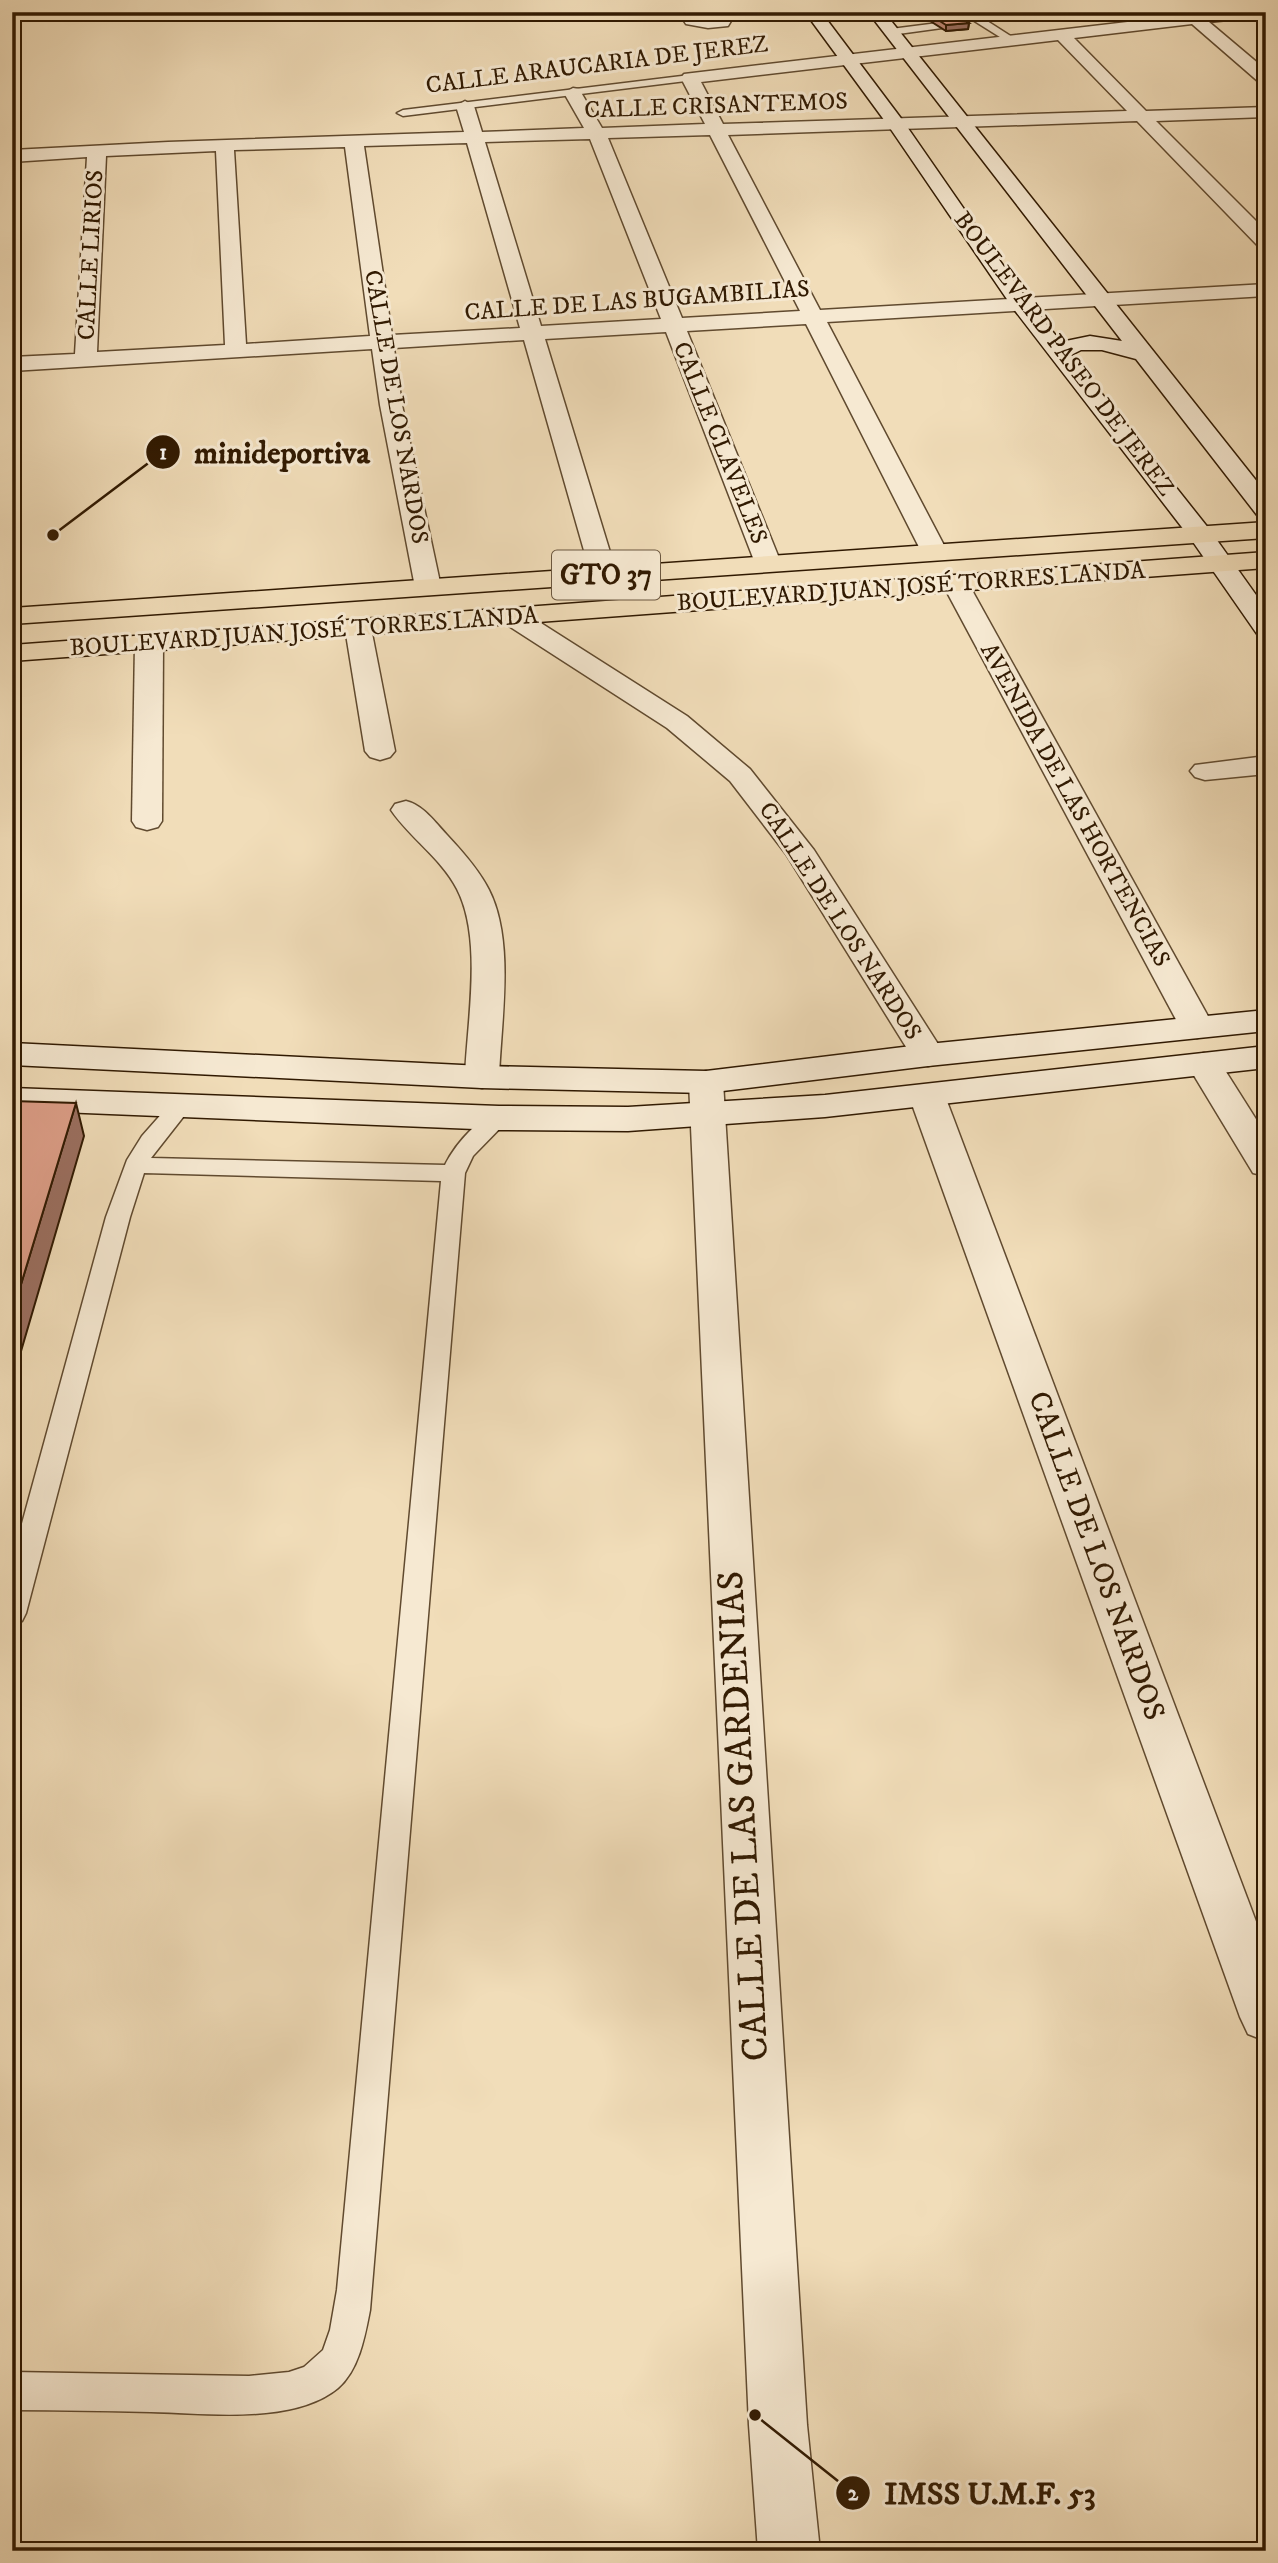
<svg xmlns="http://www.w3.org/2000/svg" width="1278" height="2563" font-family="'IM FELL DW Pica',serif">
<rect width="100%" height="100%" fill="#f1ddb9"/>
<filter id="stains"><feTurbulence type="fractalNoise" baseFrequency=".00286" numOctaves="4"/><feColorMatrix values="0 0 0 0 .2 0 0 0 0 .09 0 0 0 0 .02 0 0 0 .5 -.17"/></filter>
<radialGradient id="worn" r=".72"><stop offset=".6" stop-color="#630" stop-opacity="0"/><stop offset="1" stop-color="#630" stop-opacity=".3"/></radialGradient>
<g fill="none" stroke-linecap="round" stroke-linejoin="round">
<g stroke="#604a2f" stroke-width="3">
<g id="lane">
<polygon points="678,12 688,12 693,19 721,21 715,12 725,12 731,21 728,26 708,28 686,24"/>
<polygon points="960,12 973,12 1020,42 1011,44"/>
<polygon points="938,23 943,26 942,28 891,35 886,32 891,29"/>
<polygon points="690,75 695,78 694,80 403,116 397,113 403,110"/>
<path d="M180 1100 188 1102 191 1107 151 1158 445 1165C454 1146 485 1107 507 1113L510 1118 473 1156 465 1173 370 2310C365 2336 359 2370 338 2388 293 2425 206 2413 151 2412 105 2411 58 2410 12 2410V2372L249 2376 289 2372 304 2367 323 2350 330 2330 337 2290 441 1181 144 1173 130 1217 26 1613 22 1621 12 1624V1560L106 1217 127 1160 142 1136 172 1102Z"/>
</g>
</g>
<g stroke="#604a2f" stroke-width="3">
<g id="street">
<path d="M1213 12H1264L1256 17 1209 22 1266 70V84L1260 83 1192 24 1074 38 1146 111 1266 107V117L1156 121 1266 231V249L1259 247 1137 121 728 135 820 310 1266 284V296L827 322 947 551 943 556 934 559 925 556 921 551 806 324 687 331 781 563 777 568 768 571 759 568 755 563 666 332 545 339 617 575 613 580 604 583 595 580 591 575 524 340 394 348 402 405 441 587 437 593 428 595 419 593 415 587 380 405 372 349 12 371V357L75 354 87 157 12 162V150L168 142 464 132 456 106 465 101 474 106 482 132 584 128 564 93 573 88 579 89 602 128 705 124 681 78 684 74ZM1058 40 1127 111 723 124 701 82ZM710 135 800 311 682 318 608 138ZM590 139 661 319 541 326 485 142ZM467 143 520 328 392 335 364 146ZM345 147 370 336 246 344 234 150ZM216 151 225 345 97 352 106 156Z"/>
<polygon points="955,575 964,577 968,583 1214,1027 1209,1034 1197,1038 1185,1034 1180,1027 942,583 946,577"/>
<polygon points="513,609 522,611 687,716 750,769 814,850 945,1055 940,1063 928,1066 916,1063 786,854 730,781 667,728 504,623 500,617 504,611"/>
<polygon points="358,620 367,622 371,628 395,751 390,757 380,760 370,757 365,751 345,628 349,622"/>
<polygon points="149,636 159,638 163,644 162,821 158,827 147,830 136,827 132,821 135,644 139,638"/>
<polygon points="1266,756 1266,774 1205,780 1195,777 1190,771 1195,765"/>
<path d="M406 801C423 805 435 822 447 835 462 851 479 870 489 890 515 941 501 1021 499 1077L494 1085 482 1088 470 1085 465 1077C467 1022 483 939 457 889 441 858 410 838 391 810L395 804Z"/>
<polygon points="1204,1053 1216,1056 1266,1135 1266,1176 1253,1173 1187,1064 1192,1056"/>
<polygon points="706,1071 718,1074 723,1082 807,2425 820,2551 758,2551 749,2425 689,1082 694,1074"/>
<polygon points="927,1085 939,1088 945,1096 1266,1948 1266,2041 1248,2034 1240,2017 909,1096 915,1088"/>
</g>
</g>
<g stroke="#301901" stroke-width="3">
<g id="secondary">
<polygon points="805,12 821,12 903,121 1027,300 1061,342 1090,336 1122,341 868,12 884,12 1266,493 1266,517 1257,515 1136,359 1102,350 1081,350 1071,355 1209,529 1266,609 1266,636 1257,634 1191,539 1013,308 890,128"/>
<polygon points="1266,1010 1266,1031 928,1066 706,1093 482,1088 12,1065 12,1043 482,1066 706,1071 928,1044"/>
<polygon points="1266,1046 1266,1068 825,1117 628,1131 499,1130 12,1110 12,1088 499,1106 628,1107 825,1095"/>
</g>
</g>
<g stroke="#301901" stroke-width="3">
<g id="primary">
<polygon points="1266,522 1266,538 12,624 12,608"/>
<polygon points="1266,552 1266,568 12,661 12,645"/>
</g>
</g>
<use href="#lane" fill="#f6e9d2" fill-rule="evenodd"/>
<use href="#street" fill="#f6e9d2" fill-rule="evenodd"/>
<use href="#secondary" fill="#f6e9d2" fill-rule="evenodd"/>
<use href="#primary" fill="#f1ddb9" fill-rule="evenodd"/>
</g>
<polygon fill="#bf8976" stroke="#301901" stroke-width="2" points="916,12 952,12 969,23 968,29 946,31"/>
<g fill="#9b6f60" stroke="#301901" stroke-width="2">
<polygon points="969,23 968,29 946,31 946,25"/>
<polygon points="76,1103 84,1136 12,1382 12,1314"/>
</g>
<g fill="#de9f89" stroke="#301901" stroke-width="2">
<polygon points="926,12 952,12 969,23 946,25"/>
<polygon points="12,1101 76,1103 12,1314"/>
</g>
<g text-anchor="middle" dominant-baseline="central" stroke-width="6" stroke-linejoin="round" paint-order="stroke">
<g font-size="24" fill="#301901" stroke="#f6e9d2">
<text transform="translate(597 65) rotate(-7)">CALLE ARAUCARIA DE JEREZ</text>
<text transform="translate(716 106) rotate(-2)">CALLE CRISANTEMOS</text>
<text transform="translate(91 255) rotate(-87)">CALLE LIRIOS</text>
<text transform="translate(637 301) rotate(-4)">CALLE DE LAS BUGAMBILIAS</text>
<text transform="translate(1064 354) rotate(53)">BOULEVARD PASEO DE JEREZ</text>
<text transform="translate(396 407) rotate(80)">CALLE DE LOS NARDOS</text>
<text transform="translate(720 443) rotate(68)">CALLE CLAVELES</text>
<text transform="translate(911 587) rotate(-4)">BOULEVARD JUAN JOSÉ TORRES LANDA</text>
<text transform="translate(304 632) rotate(-4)">BOULEVARD JUAN JOSÉ TORRES LANDA</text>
<text transform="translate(1075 805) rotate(61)">AVENIDA DE LAS HORTENCIAS</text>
<text transform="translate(840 921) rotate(57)">CALLE DE LOS NARDOS</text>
</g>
<rect fill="#f6e9d2" stroke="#6b5740" stroke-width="2" x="552" y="550.5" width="108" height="49" rx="5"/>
<g font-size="28" font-weight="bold" fill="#301901">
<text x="606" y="575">GTO 37</text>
</g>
<g font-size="30" fill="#301901" stroke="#f6e9d2">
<text transform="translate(1096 1556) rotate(70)">CALLE DE LOS NARDOS</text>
</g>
<g font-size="37" fill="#301901" stroke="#f6e9d2">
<text transform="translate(744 1816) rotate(-93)">CALLE DE LAS GARDENIAS</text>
</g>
</g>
<path fill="none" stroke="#301901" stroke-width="2.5" d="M53 535L163 452M755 2415L853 2493"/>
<g fill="#301901" stroke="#f6e9d2" stroke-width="2.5">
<circle cx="53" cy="535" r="7"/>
<circle cx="755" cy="2415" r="7"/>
<circle cx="163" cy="452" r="18"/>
<circle cx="853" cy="2493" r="18"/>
</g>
<g font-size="21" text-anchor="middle" font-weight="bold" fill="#fff">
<text x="163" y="459">1</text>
<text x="853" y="2500">2</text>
</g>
<g font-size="32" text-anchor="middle" font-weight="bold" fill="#301901" stroke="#f6e9d2" stroke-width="6" stroke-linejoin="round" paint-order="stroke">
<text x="282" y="463">minideportiva</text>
<text x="990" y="2504">IMSS U.M.F. 53</text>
</g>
<rect width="1278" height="2563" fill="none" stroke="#f1ddb9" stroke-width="42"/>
<rect x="14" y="14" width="1250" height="2535" fill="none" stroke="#301901" stroke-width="3.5"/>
<rect x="21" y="21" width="1236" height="2521" fill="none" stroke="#301901" stroke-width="2"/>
<rect width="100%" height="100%" filter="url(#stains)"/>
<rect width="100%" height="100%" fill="url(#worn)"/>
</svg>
